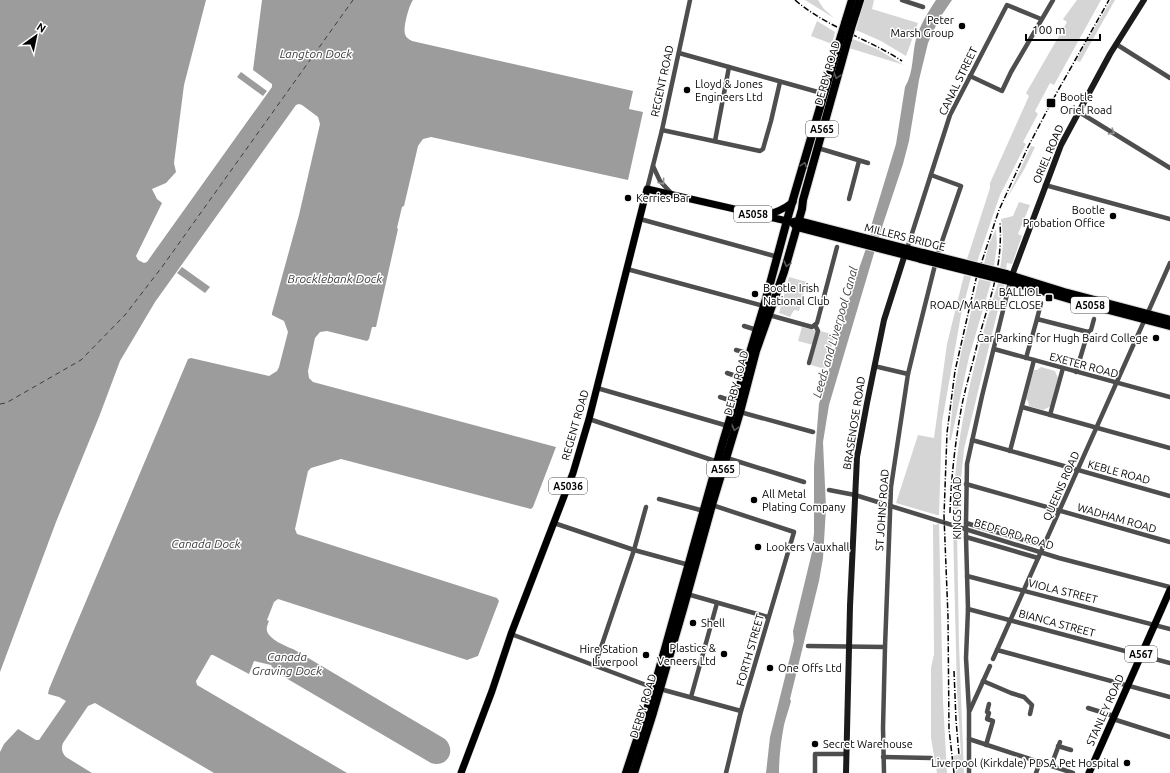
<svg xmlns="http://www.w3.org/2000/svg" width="1170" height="773" font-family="Ubuntu,sans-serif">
<rect width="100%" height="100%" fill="#fff"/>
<g fill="#d5d5d5">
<polygon points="805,0 818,0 824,9 834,18"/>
<polygon points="864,0 874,0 872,9 918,23 906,56 881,41 856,30"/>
<polygon points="1077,0 1101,0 1054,85 1050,83 1035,111 1038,114 1023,142 1026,144 1000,195 977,262 967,259 990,188 990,183 1029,96 1026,93 1067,22 1063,19"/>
<polygon points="1111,0 1115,0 1080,62 1076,60"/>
<polygon points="817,21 835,32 832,44 811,36"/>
<polygon points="853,39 877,49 904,65 849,48"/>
<polygon points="1031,146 1035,147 1025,168 1007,198"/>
<path d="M1019 202 1030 205 1018 234 1022 236 1012 264 1007 263 1006 270 1000 269C1003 252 1004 236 1001 219L1013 216Z"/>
<polygon points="996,229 997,245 994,266 984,264 989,244"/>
<polygon points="964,275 971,277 961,315 942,422 939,515 937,515 896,503 918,435 934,438 947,344"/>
<polygon points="789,277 807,282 799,311 794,310 790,317 779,313"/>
<polygon points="979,279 991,282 969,357 951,440 949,440 954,392 961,353"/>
<path d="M998 283 1004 285 964 449 957 519 953 518C954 438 974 360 998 283Z"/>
<polygon points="802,327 817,331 813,345 798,341"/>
<polygon points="820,331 835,335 825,369 811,365"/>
<polygon points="1041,367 1055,371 1058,378 1051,406 1043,410 1029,406 1028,401 1026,399 1034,370 1037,370"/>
<polygon points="939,523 943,701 947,773 937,773 931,738 931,668 934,654 933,524 936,525"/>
<polygon points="953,527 957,530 959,644 964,773 956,773 953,756 961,754 957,691"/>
</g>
<g fill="#9c9c9c">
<path d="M0 0H206L184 85 174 163 176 172 166 183 152 189 157 199 162 203 136 256 138 260 144 263 147 262 154 252 272 87V84L253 70 262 0H413C409 5 403 28 405 34 406 38 409 39 412 41L633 91 629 109 643 112 628 180 431 137 423 139 418 146 404 206 402 207 397 228 398 229 376 327H372L369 339 367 341 327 331 320 332 315 338 308 371 309 378 313 382 556 447 533 507 531 509 341 459 311 468 308 471 295 529 297 534 497 598 499 601 478 656 467 660 278 599 274 602 267 620 269 621C268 624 266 627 267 631 269 639 285 646 293 649L445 739C457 751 447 768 431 763L279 674 275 672 271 665 254 661 249 674 213 655H211L196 681 197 685 347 773H214L95 703 88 706 63 743C61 748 62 753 66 757L92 773H0V752L4 744 18 729 36 740H39L66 701 59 697 48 694 49 689 188 359 191 358 269 376 277 371 279 367 288 332 284 321 272 315V313L299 215 320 124 318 117 302 105 299 104 296 105 155 302 120 361 99 417 56 522 0 672Z"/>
<path d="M936 0H952L939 19 928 43 919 80 909 141 903 164 880 233 829 405 823 442 826 508 823 558 819 581 790 699 791 701C789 709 786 717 784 725 781 741 779 757 779 773H766L770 737 794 641 793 631 812 552 814 533V466L819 404 853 286 871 234 872 223 896 144 905 87C914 72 912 54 916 39 920 25 928 12 936 0Z"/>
<polygon points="241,72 267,91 263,96 237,77"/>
<polygon points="182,267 210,287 205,293 177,273"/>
</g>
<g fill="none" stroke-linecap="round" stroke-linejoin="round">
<polyline stroke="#3d3d3d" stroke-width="1" stroke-dasharray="5 4" stroke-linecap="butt" points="0,404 6,403 81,360 125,315 162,267 353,0"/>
<g stroke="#dbdbdb" stroke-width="8">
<g id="primary">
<path d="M765 215C776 213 784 209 793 202"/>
<polyline points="461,773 492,691 511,634 573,473 589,419 647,189 787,221"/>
<polyline points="1089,773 1170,590"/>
</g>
</g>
<g stroke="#dbdbdb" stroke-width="10">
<g id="highway">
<polyline points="845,23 852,0"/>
<polyline points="852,25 860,0"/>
<polyline points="794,222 799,221 923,253"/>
<polyline points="793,223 797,227 921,259"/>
<polyline points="1006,274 1064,292 1170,320"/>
<polyline points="1005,280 1097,307 1170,326"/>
<polyline points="626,773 654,688 722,445 764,306 789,213 841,36"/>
<polyline points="634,773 653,713 684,606 712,505 740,412 756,351 784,272 802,209 803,200 848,39"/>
</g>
</g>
<g stroke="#4e4e4e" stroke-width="4.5">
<polyline points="902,0 923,7"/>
<polyline points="1116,44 1170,78"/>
<polyline points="679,53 825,94"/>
<polyline points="970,76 1002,91 1011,72 1053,0"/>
<polyline points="1079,112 1170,168"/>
<polyline points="662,130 760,151 763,149 771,121 780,82"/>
<polyline points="715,141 729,67"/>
<polyline points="818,148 868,163"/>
<polyline points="653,166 660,181 672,194"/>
<polyline points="1045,185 1170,219"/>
<polyline points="647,189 662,130 690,0"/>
<polyline points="849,199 859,161"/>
<polyline points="640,219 778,257"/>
<polyline points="907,249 950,115 1007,5 1041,19"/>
<polyline points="627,269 764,306"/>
<polyline points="1010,282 982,396 967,464 966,523 1044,546"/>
<polyline points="769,315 812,327 817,323 837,247"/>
<polyline points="1037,319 1041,303"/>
<polyline points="744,326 757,330"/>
<polyline points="1088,332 1091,330 1094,319"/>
<polyline points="994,349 1170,397"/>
<polyline points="736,350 750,354"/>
<polyline points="1026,358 1037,319 1088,332 1076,372"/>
<polyline points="809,363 818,331 815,325"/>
<polyline points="874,366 908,374"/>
<polyline points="727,373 742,378"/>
<polyline points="597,388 728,426"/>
<polyline points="720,397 735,402"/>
<polyline points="1022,407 1170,448"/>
<polyline points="740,412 813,432"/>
<polyline points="1050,415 1063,368"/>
<polyline points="589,419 718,462"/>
<polyline points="972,440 1170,496"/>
<polyline points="1010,451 1034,360"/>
<polyline points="727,458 804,482"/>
<polyline points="966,484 1170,542"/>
<polyline points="829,490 855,495 1059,558 1170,587"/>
<polyline points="659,499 704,511"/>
<polyline points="712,505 794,532 741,711 726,773"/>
<polyline points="554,523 634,550 689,565"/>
<polyline points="967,576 1170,629"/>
<polyline points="687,594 768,617"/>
<polyline points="968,609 1170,663"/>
<polyline points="511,634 654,688"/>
<polyline points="808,646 885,647"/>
<polyline points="997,650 1170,697"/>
<polyline points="993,659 1170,263"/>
<polyline points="595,665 634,550 646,507"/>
<polyline points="983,681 1011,693 1024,697 1032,705 1030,714"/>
<polyline points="660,689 741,711"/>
<polyline points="691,697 717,603"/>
<polyline points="1088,708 1114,716"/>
<polyline points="970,710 990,666"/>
<polyline points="1113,719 1170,737"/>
<polyline points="969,739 1073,773"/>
<polyline points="986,745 993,721 987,719 989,713 987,712 989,704"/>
<polyline points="1058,746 1071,750"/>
<polyline points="883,757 931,758"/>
<polyline points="1051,766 1060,742"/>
<polyline points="815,773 815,754 846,754"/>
<polyline points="884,773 883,728 885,647 891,487 908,374 916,341 938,253 961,186 931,175"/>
<polyline points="969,773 969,711 966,658 968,609 966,537 1038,558"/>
<polyline points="1036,773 1040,762"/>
</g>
<g stroke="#1b1b1b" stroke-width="6">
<polyline points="1011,278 1061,145 1110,54 1144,0"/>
<polyline points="846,773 850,606 857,457 867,403 884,320 906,251"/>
</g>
<use href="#primary" stroke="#000" stroke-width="7"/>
<use href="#highway" stroke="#000" stroke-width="8"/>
<g stroke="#000" stroke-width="1.5" stroke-dasharray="6 2 1 2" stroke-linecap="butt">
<path d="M795 0C828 28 867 38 902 61"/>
<path d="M950 513C951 479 955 444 961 410 965 388 972 367 977 345 988 302 1003 270 1000 223"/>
<polyline points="954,671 956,720 959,755"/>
<polyline points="954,773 949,729 948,617 944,516 947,433 955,371 976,279 999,210 1028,147 1051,103 1109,0"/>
</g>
<g stroke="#dbdbdb" stroke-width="10" stroke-linecap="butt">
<g id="highway-bridge">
<polyline points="841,36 845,23"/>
<polyline points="848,39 852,25"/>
<polyline points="923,253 1006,274"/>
<polyline points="921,259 1005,280"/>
</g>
</g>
<polyline stroke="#4e4e4e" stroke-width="4.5" points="966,523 966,537"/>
<use href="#highway-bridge" stroke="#000" stroke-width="8"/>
</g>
<defs><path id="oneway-chevron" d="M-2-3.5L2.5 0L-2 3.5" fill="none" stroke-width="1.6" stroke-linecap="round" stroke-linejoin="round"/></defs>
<g stroke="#595959">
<use href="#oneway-chevron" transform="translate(837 76) rotate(106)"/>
<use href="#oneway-chevron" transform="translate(804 165) rotate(-73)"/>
<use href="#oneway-chevron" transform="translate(787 264) rotate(106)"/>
<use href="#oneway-chevron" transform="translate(735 428) rotate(106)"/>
</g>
<g stroke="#959595">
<use href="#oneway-chevron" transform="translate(1112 132) rotate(32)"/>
<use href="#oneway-chevron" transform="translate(662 182) rotate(54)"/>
</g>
<g fill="#000" stroke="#fff" stroke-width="1.5">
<circle cx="962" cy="26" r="4"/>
<circle cx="687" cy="90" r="4"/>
<rect x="1046" y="98" width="10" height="10" rx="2"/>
<circle cx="628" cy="198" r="4"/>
<circle cx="1113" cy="216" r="4"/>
<circle cx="755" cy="294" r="4"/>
<rect x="1045" y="294" width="8" height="8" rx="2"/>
<circle cx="1156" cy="338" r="4"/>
<circle cx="754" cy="500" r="4"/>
<circle cx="758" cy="547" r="4"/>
<circle cx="693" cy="623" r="4"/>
<circle cx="724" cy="654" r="4"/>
<circle cx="646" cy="655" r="4"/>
<circle cx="770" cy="668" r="4"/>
<circle cx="815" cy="744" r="4"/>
<circle cx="1127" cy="763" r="4"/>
</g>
<g text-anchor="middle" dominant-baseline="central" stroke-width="3" stroke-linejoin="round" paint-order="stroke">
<g fill="#fff" stroke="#4c4c4c" stroke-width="1">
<rect x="806" y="121" width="32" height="16" rx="3"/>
<rect x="734" y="206" width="38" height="16" rx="3"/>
<rect x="1071" y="297" width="38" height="16" rx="3"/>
<rect x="707" y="461" width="32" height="16" rx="3"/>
<rect x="549" y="478" width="38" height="16" rx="3"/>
<rect x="1125" y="646" width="32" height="16" rx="3"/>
</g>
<g font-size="10" font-weight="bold" fill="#000">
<text x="822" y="129">A565</text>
<text x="753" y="214">A5058</text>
<text x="1090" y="305">A5058</text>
<text x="723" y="469">A565</text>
<text x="568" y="486">A5036</text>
<text x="1141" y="654">A567</text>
</g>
<g font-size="11" fill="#000" stroke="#fff" text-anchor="start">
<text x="954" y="20" text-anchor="end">Peter<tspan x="954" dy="13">Marsh Group</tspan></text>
<text x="695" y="84">Lloyd &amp; Jones<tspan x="695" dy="13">Engineers Ltd</tspan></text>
<text x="1060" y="97">Bootle<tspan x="1060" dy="13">Oriel Road</tspan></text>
<text x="636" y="198">Kerries Bar</text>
<text x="1105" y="210" text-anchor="end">Bootle<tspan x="1105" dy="13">Probation Office</tspan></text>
<text x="763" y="288">Bootle Irish<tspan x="763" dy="13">National Club</tspan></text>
<text x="1041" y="292" text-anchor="end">BALLIOL<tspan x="1041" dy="13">ROAD/MARBLE CLOSE</tspan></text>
<text x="1148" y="338" text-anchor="end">Car Parking for Hugh Baird College</text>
<text x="762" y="494">All Metal<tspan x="762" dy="13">Plating Company</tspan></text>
<text x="766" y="547">Lookers Vauxhall</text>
<text x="701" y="623">Shell</text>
<text x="716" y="648" text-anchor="end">Plastics &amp;<tspan x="716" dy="13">Veneers Ltd</tspan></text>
<text x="638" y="649" text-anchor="end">Hire Station<tspan x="638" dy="13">Liverpool</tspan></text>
<text x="778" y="668">One Offs Ltd</text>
<text x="823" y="744">Secret Warehouse</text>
<text x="1119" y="763" text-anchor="end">Liverpool (Kirkdale) PDSA Pet Hospital</text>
</g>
<g font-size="11" fill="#000" stroke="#fff">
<text transform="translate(827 73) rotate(-74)">DERBY ROAD</text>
<text transform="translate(662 81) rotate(-78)">REGENT ROAD</text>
<text transform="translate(958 81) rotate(-64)">CANAL STREET</text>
<text transform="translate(1048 154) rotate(-67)">ORIEL ROAD</text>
<text transform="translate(905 237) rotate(14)">MILLERS BRIDGE</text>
<text transform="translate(1084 365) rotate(15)">EXETER ROAD</text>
<text transform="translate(736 383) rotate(-75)">DERBY ROAD</text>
<text transform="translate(854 423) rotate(-81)">BRASENOSE ROAD</text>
<text transform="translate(575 425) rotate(-74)">REGENT ROAD</text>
<text transform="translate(1119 472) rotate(15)">KEBLE ROAD</text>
<text transform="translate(1061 486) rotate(-66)">QUEENS ROAD</text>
<text transform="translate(957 508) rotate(-90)">KINGS ROAD</text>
<text transform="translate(882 510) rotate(-86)">ST JOHNS ROAD</text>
<text transform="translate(1117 518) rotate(16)">WADHAM ROAD</text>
<text transform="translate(1014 534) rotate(17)">BEDFORD ROAD</text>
<text transform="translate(1063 591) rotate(14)">VIOLA STREET</text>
<text transform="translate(1057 623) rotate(15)">BIANCA STREET</text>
<text transform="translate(750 650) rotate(-74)">FORTH STREET</text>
<text transform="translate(643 706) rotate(-73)">DERBY ROAD</text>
<text transform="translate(1105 710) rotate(-66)">STANLEY ROAD</text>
</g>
<g font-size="12" font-style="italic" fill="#3d3d3d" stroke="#fff">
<text x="316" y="53">Langton Dock</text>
<text x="335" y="278">Brocklebank Dock</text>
<text transform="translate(835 332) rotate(-74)">Leeds and Liverpool Canal</text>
<text x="206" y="543">Canada Dock</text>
<text x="287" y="656">Canada<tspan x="287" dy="14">Graving Dock</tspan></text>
</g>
</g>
<g transform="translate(36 36) rotate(33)" stroke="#ffffff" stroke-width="3" paint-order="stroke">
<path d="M0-3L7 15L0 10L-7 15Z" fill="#000000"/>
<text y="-6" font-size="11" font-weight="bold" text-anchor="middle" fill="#000000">N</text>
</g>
<path d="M1026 34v6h74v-6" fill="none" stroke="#000000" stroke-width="2"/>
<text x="1032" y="34" font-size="12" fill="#000000" stroke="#ffffff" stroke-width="3" paint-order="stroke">100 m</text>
</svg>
